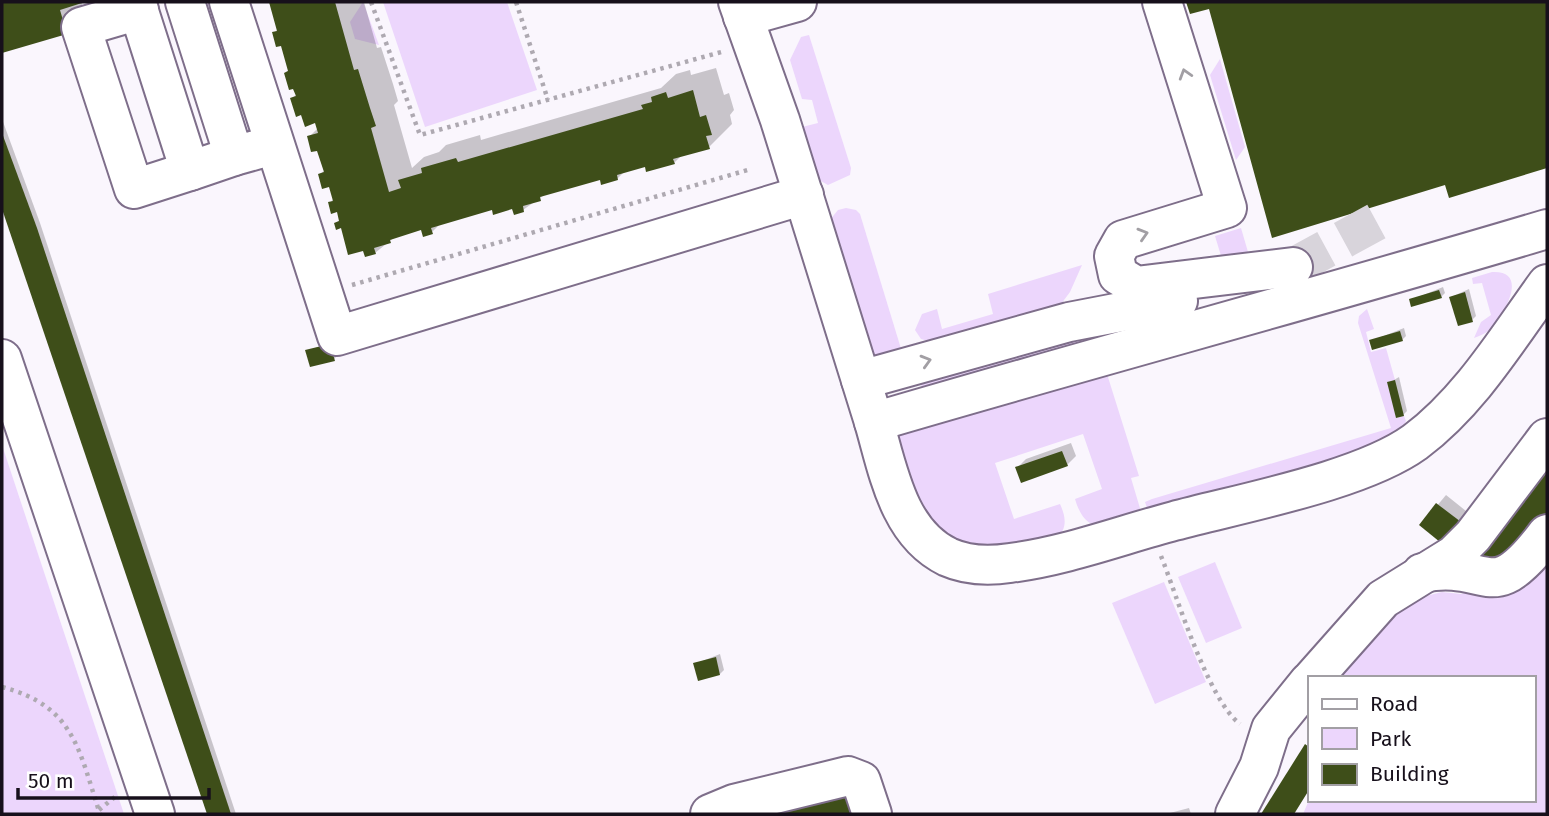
<svg xmlns="http://www.w3.org/2000/svg" width="1549" height="816" font-family="'Fira Sans',sans-serif">
<rect width="100%" height="100%" fill="#faf6fd"/>
<g fill="#ecd6fc">
<polygon points="363,2 379,45 355,39 350,22"/>
<polygon points="383,2 507,2 537,90 425,127"/>
<polygon points="809,35 851,168 850,175 828,185 819,180 802,127 818,123 812,100 802,99 790,60 801,37"/>
<polygon points="1220,59 1245,147 1236,160 1210,75"/>
<polygon points="846,208 856,210 860,214 902,352 874,359 829,221 838,210"/>
<polygon points="1241,228 1248,252 1222,259 1215,236"/>
<polygon points="1082,265 1070,292 1061,304 932,342 921,339 915,330 922,314 937,309 942,329 993,314 988,294"/>
<path d="M1492 272C1531 270 1503 317 1489 330 1485 334 1479 336 1474 338L1481 322 1491 315 1482 283 1473 284 1472 278Z"/>
<polygon points="1367,309 1374,329 1366,332 1371,352 1386,348 1395,380 1388,382 1396,418 1404,416 1406,421 1402,428 1350,456 1149,514 1145,502 1152,499 1391,428 1358,323 1359,316"/>
<polygon points="1150,324 918,392 923,382 1095,332"/>
<path d="M1107 374 1139 476 1131 478 1142 515C1111 524 1087 540 1075 499L1102 489 1083 434 995 463 1014 519 1060 504C1066 517 1068 530 1055 539L970 549 928 524 894 447 899 426Z"/>
<polygon points="2,445 124,814 2,814"/>
<polygon points="1547,555 1547,814 1303,814 1309,800 1533,800 1533,678 1323,678 1400,609 1418,598 1442,592 1461,594 1536,568"/>
<polygon points="1215,562 1242,628 1206,643 1178,577"/>
<polygon points="1164,582 1206,682 1155,704 1112,603"/>
</g>
<g fill="#0003">
<polygon points="2,2 82,2 83,15 66,32 2,51"/>
<polygon points="270,2 364,2 377,48 381,47 393,84 398,101 394,105 412,168 424,157 439,152 446,145 480,135 481,140 661,88 676,74 690,70 691,75 716,68 724,95 729,93 734,110 730,115 732,124 709,147 682,155 674,163 646,165 625,171 617,179 601,178 547,193 523,210 514,207 494,207 441,223 432,232 423,228 396,236 375,253 364,249 336,223 341,219 338,210 330,203 334,198 330,185 320,174 325,170 318,148 309,137 318,128 316,121 302,113 292,98 297,94 285,73 290,69 282,44 274,33 278,29"/>
<polygon points="1188,2 1547,2 1547,166 1450,195 1446,183 1210,7 1191,12"/>
<polygon points="2,119 40,223 236,814 209,814 2,204"/>
<polygon points="1443,287 1445,293 1441,297 1411,300"/>
<polygon points="1469,289 1476,316 1472,320 1451,297"/>
<polygon points="1404,328 1406,336 1402,340 1371,341"/>
<polygon points="334,341 338,355 334,359 307,351"/>
<polygon points="1399,377 1407,411 1403,415 1389,383"/>
<polygon points="1071,443 1076,456 1067,465 1017,468 1026,459"/>
<polygon points="1446,495 1476,519 1451,548 1421,525"/>
<polygon points="720,654 724,670 720,674 695,664"/>
<polygon points="1309,742 1309,789 1294,814 1263,814"/>
<polygon points="1189,808 1191,814 1166,814"/>
</g>
<g fill="#3e4e19">
<polygon points="2,2 85,2 60,10 67,34 2,53"/>
<polygon points="269,2 335,2 354,70 358,69 370,108 376,126 371,128 389,192 401,188 398,180 422,173 421,168 456,158 458,162 643,109 641,105 652,102 651,97 666,92 668,98 693,90 700,117 706,115 712,135 706,136 710,149 673,159 675,164 646,172 645,167 617,175 618,180 601,185 600,180 540,197 541,201 523,206 524,212 514,215 512,209 493,215 492,210 431,228 433,234 423,237 421,230 390,240 391,243 374,248 376,254 365,257 363,251 348,255 341,228 336,230 334,223 339,221 337,212 331,214 328,202 333,201 329,187 322,189 318,174 324,172 317,151 311,152 307,136 318,133 315,123 305,127 301,115 296,117 290,98 296,96 293,89 289,90 284,73 288,71 281,46 276,47 272,32 277,31"/>
<polygon points="1186,2 1547,2 1547,168 1449,198 1445,185 1272,238 1209,9 1190,14"/>
<polygon points="2,133 37,228 231,814 207,814 2,209"/>
<polygon points="1439,290 1442,298 1411,307 1409,299"/>
<polygon points="1465,292 1473,322 1458,326 1449,297"/>
<polygon points="1400,331 1403,341 1372,350 1369,340"/>
<polygon points="330,344 335,361 310,367 305,350"/>
<polygon points="1395,380 1404,416 1396,418 1387,382"/>
<polygon points="1062,451 1068,466 1021,483 1015,467"/>
<polygon points="1547,471 1547,512 1508,563 1460,553 1496,537"/>
<polygon points="1436,503 1469,528 1451,551 1419,525"/>
<polygon points="716,657 720,675 698,681 693,663"/>
<polygon points="1305,744 1309,747 1309,790 1294,814 1261,814"/>
<polygon points="854,785 863,814 761,814"/>
</g>
<g fill="none" stroke-linecap="round" stroke-linejoin="round">
<polyline stroke="#d8d4db" stroke-width="38" stroke-dasharray="38 19" stroke-linecap="butt" points="1293,267 1392,213"/>
<g stroke="#7e6e8a" stroke-width="42">
<g id="minor">
<polyline points="136,2 190,171 234,156"/>
<polyline points="185,2 234,156 259,149"/>
<polyline points="229,2 337,336 804,195"/>
<path d="M738 2 780 120 874 422C1098 356 1323 296 1547 229"/>
<polyline points="1162,2 1227,208 1123,240 1114,256 1118,275 1136,286 1293,267"/>
<polyline points="139,10 81,27 134,189 190,171"/>
<polyline points="743,17 797,2"/>
<polyline points="2,359 155,814"/>
<polyline points="861,380 1069,322 1178,301"/>
<path d="M874 422C888 470 898 533 948 557 968 566 989 566 1010 563 1066 556 1121 535 1174 521 1241 503 1361 481 1415 442 1470 401 1507 339 1547 284"/>
<path d="M1422 573C1490 559 1489 611 1547 534"/>
<polyline points="1313,678 1383,599 1454,555 1473,536 1547,438"/>
<polyline points="710,814 734,804 848,776 861,781 872,814"/>
<polyline points="1235,814 1259,767 1271,729 1309,682"/>
</g>
</g>
<g stroke="#aea9b1" stroke-width="4.5" stroke-dasharray="3.5 5" stroke-linecap="butt">
<polyline points="371,2 420,135 725,51"/>
<polyline points="516,2 548,100"/>
<polyline points="352,285 751,169"/>
<path d="M1161 556C1177 596 1208 700 1240 724"/>
<path d="M2 687C75 706 79 751 100 814"/>
<polyline points="99,810 116,796"/>
</g>
<use href="#minor" stroke="#fff" stroke-width="38"/>
</g>
<defs><path id="oneway-chevron" d="M-2-3.5L2.5 0L-2 3.5" fill="none" stroke-width="1.6" stroke-linecap="round" stroke-linejoin="round" transform="scale(1.75)"/></defs>
<g stroke="#a29fa4">
<use href="#oneway-chevron" transform="translate(1185 74) rotate(-107)"/>
<use href="#oneway-chevron" transform="translate(1143 234) rotate(-17)"/>
<use href="#oneway-chevron" transform="translate(926 361) rotate(-16)"/>
</g>
<rect width="1549" height="816" fill="none" stroke="#17101b" stroke-width="7"/>
<rect x="1308" y="676" width="228" height="126" fill="#ffffff" stroke="#a29fa4" stroke-width="2"/>
<rect x="1322" y="699" width="35" height="10" fill="#ffffff" stroke="#a29fa4" stroke-width="2"/>
<text x="1370" y="711" font-size="21" fill="#17101b">Road</text>
<rect x="1322" y="728" width="35" height="21" fill="#ecd6fc" stroke="#a29fa4" stroke-width="2"/>
<text x="1370" y="746" font-size="21" fill="#17101b">Park</text>
<rect x="1322" y="764" width="35" height="21" fill="#3e4e19" stroke="#a29fa4" stroke-width="2"/>
<text x="1370" y="781" font-size="21" fill="#17101b">Building</text>
<path d="M18 788v10h191v-10" fill="none" stroke="#17101b" stroke-width="3.5"/>
<text x="28" y="788" font-size="21" fill="#17101b" stroke="#ffffff" stroke-width="5" paint-order="stroke">50 m</text>
</svg>
